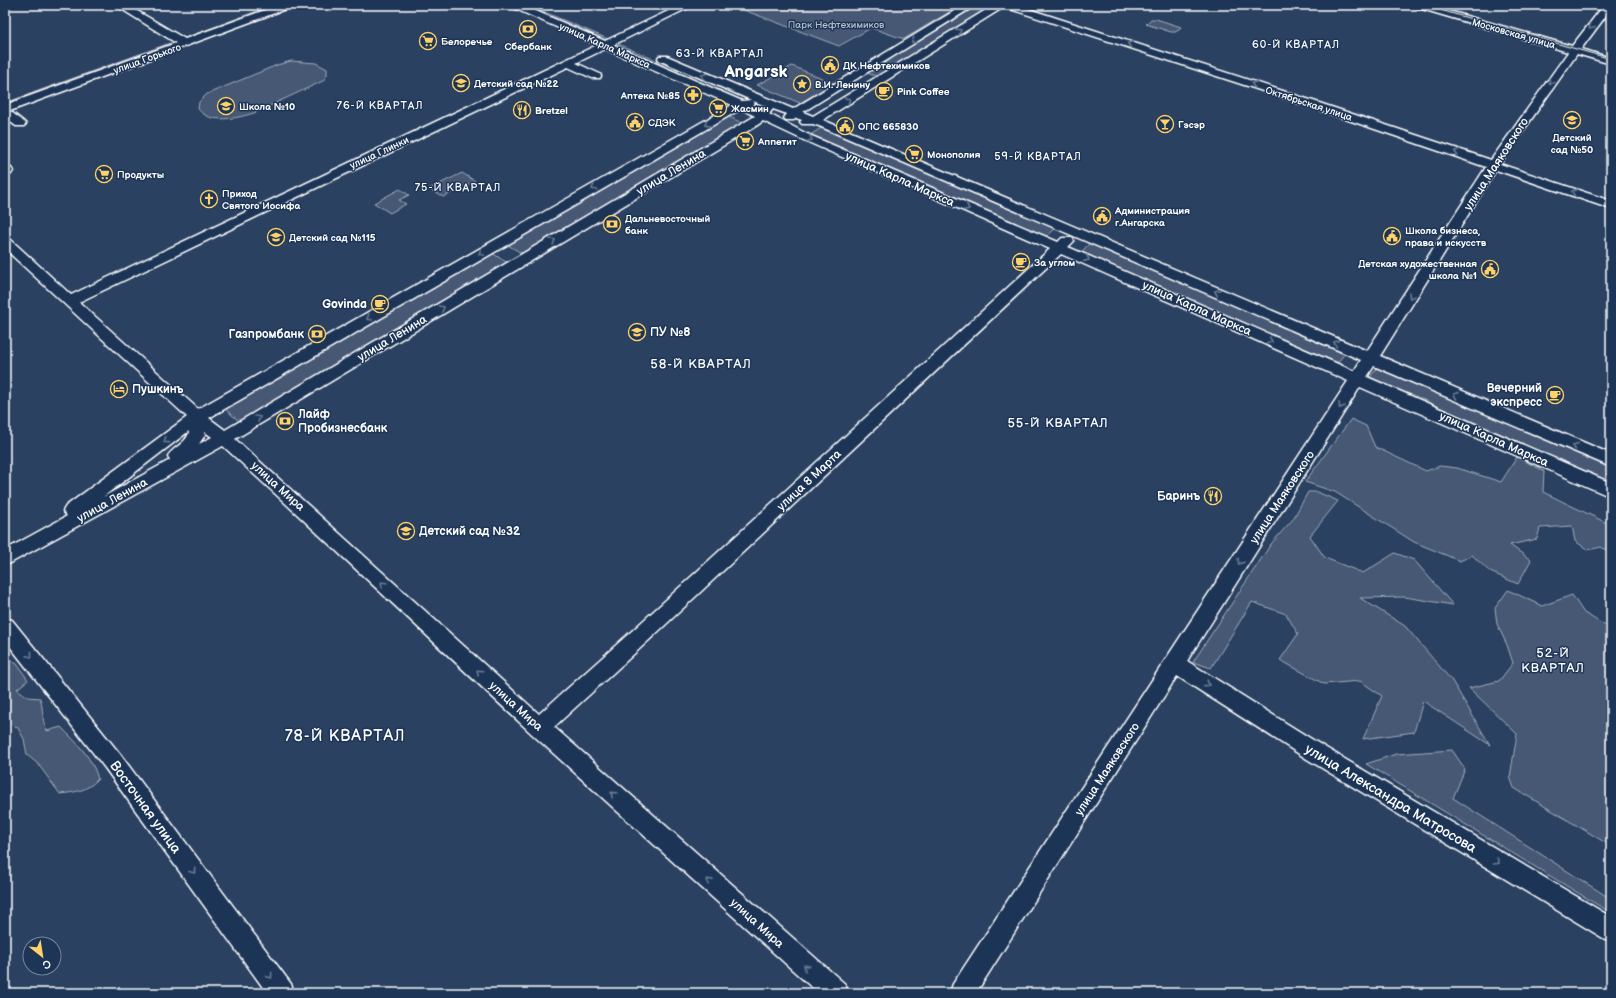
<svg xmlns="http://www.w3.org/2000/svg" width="1616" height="998" viewBox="0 0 1616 998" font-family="'Balsamiq Sans',sans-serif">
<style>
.green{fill:#465975;stroke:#a2acba}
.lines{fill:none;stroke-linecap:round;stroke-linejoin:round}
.minor-casing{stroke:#fff;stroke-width:3}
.minor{fill:#1d3557;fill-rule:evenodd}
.tram{stroke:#fff;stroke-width:1}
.oneway{stroke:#6c7c92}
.labels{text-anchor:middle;stroke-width:3;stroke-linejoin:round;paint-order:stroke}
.far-park-label{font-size:10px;fill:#b5bdc8;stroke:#1d3557}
.far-street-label{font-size:10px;fill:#fff;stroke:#1d3557}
.far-poi-label{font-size:10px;font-weight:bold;fill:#fff;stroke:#1d3557;text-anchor:start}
.far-neighbourhood-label{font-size:11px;letter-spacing:1px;fill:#fff;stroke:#1d3557}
.street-label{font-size:12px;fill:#fff;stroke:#1d3557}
.poi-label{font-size:12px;font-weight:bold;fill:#fff;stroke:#1d3557;text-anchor:end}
.neighbourhood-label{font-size:13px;letter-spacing:1px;fill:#fff;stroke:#1d3557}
.near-street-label{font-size:14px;fill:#fff;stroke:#1d3557}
.near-neighbourhood-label{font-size:16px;letter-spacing:1px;fill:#fff;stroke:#1d3557}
.far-town-label{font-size:17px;font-weight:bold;fill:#fff;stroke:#1d3557}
</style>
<rect width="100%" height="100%" fill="#2a4161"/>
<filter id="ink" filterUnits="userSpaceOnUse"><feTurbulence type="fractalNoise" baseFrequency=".025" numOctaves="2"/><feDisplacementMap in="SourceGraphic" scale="8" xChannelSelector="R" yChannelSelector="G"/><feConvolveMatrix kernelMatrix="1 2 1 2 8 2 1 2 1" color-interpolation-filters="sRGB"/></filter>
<g filter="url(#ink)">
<!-- green -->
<g class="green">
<path d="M273,5H283L191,40L187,37Z"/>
<path d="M521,5H528L608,39L604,41Z"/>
<path d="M749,5H961L904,39L871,28L839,46L741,9Z"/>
<path d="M979,5L993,6L878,77L867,73Z"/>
<path d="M1151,19H1156L1181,27L1176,32H1171L1146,24Z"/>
<path d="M170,43L174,46L5,108V103Z"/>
<path d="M616,43L674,68L670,70L612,45Z"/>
<path d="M291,61L316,63L327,69V75L323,81L254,113C237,118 211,125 198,109L199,102L207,94L277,65Z"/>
<path d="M792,66L834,83L800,103L757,85Z"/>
<path d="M728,116L744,124L523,254L506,244Z"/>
<path d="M823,127L1057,227L1045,238L810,135Z"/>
<path d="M462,173L475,181L443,197L429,189Z"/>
<path d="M400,189L409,195L399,200L406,204L390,213L374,203Z"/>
<path d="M1090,243L1345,353L1336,365L1080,253Z"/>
<path d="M492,253L508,263L240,422L224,408Z"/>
<path d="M1380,365L1611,464V483L1369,378Z"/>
<path d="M1351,419L1366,426L1375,447L1426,471L1440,466L1457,468L1501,482L1517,457L1544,471L1543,492L1611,525V553L1601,547L1588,550L1575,541L1572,526L1540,528L1537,539L1510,545L1531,560L1518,584L1490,572L1472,555L1460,561L1414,542L1335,492L1305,482Z"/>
<path d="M1308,492H1317L1338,501L1310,536L1325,558L1363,573L1395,553L1414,560L1453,605L1405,597L1360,598L1405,626L1452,681L1490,745L1423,701L1414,732L1363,739L1382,696L1360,681L1324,684L1280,660L1298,634L1286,614L1252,602L1211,668L1193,662L1271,544L1293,519Z"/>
<path d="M1508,590L1542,606L1572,595L1584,613L1611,629V846L1514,788L1510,777L1517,734L1469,688L1499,681L1513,663L1507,645L1497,624L1495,608Z"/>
<path d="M5,656L17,664L28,680L17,689L28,697L40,698C44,711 41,718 47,731L61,727C76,742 93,758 98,779C87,791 76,792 60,794L38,764L27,755L24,739L18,728L5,721Z"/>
<path d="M1452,750L1465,769L1453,798L1611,899V913L1366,764L1396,754Z"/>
</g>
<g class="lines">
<!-- minor casing -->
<g class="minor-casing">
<g id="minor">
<path d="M115,5H127L185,39L279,5H293L291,7L10,111L24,122L26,124L24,126H16L5,118V105L176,43Z"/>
<path d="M509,5H522L605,41L681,5H694L613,45L742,101L751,100L659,60L658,58L659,56H667L793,109L964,5H976L803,112L813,116L994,5H1016L1283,91L1491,160L1568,52L1415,7L1413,5H1428L1572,46L1604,5H1611V9L1581,49L1611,58V64L1577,54L1500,164L1611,201V209L1496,170L1380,356L1611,454V467L1374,366L1367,377L1611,483V497L1360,387L1187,661L1321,745L1611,917V942L1603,938L1307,759L1177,676L976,993H950L953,984L1348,381L1061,254L647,642L554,727L845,984L848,993H818L532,734L282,500L223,446L5,566V550L67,516L63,511L66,506L187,417L5,249V238L10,239L71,295L597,45L511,7ZM1004,7L1275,95L1486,167L1367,351L823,120ZM605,49L732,105L198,409L79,302L568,67L592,78H600L601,76L600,74L576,63ZM753,101L766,106L760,110L751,106L755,103ZM741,109L755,116L225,430L209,418ZM773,109L787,114L784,118L786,120H794L796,118L802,120L800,122L802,124H813L819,126L1361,360L1354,371L1068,247L1074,241L1072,238H1062L1058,242L807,134L769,114ZM763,121L799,138L1050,249L633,630L539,714L235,439L756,126ZM189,431C188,443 173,447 168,456L170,460L103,497ZM205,432L212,437L199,444L205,435Z"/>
<path d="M7,167L11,168L13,171L11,174L5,176V168Z"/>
<path d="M5,618L12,620L120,754L291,984L294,993H267L105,768L5,640Z"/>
</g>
</g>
<!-- minor -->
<use href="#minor" class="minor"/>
<!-- tram -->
<path class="tram" d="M1423,5L1611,59"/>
</g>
<!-- one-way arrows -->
<defs><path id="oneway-chevron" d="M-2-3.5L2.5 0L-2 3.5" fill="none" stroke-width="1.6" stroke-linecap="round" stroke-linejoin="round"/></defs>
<g class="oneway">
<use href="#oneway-chevron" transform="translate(1591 27) rotate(128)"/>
<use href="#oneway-chevron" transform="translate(959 31) rotate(-32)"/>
<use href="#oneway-chevron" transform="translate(914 41) rotate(149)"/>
<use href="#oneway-chevron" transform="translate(1130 44) rotate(-162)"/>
<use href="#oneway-chevron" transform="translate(704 76) rotate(-157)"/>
<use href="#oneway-chevron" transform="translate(1551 82) rotate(124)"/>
<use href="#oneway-chevron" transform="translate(1254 84) rotate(-162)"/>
<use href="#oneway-chevron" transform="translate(848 100) rotate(-32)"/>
<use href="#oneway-chevron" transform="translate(707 124) rotate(151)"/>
<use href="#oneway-chevron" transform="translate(810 139) rotate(24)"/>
<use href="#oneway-chevron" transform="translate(1457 152) rotate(-162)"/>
<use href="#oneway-chevron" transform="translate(594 188) rotate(150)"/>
<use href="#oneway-chevron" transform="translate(1574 192) rotate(-161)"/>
<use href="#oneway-chevron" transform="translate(967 208) rotate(24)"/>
<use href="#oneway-chevron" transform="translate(553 241) rotate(-30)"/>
<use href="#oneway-chevron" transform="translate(481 253) rotate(150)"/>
<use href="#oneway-chevron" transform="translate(1087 259) rotate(24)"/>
<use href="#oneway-chevron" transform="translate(1217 292) rotate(-157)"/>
<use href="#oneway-chevron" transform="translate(1411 296) rotate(122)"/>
<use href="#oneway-chevron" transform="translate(442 308) rotate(-31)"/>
<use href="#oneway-chevron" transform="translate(369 318) rotate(150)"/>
<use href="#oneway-chevron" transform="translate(1270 341) rotate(24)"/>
<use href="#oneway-chevron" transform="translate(1336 343) rotate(-157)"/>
<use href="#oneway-chevron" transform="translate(1456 395) rotate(-157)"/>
<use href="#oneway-chevron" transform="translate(1341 406) rotate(121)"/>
<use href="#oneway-chevron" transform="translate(258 418) rotate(-31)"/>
<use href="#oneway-chevron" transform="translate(166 441) rotate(143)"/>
<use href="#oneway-chevron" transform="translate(1575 446) rotate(-157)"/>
<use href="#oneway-chevron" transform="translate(1240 562) rotate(123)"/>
<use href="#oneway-chevron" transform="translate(383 584) rotate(-137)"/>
<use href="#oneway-chevron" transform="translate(30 655) rotate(50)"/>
<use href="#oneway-chevron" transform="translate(479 672) rotate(-137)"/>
<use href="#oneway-chevron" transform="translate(1207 684) rotate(32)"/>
<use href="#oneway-chevron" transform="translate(613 794) rotate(-138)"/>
<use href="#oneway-chevron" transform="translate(1497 862) rotate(31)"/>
<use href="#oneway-chevron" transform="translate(193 871) rotate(54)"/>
<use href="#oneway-chevron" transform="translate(709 881) rotate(-138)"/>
<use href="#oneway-chevron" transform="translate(806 967) rotate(-138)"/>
<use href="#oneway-chevron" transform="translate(270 976) rotate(54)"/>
</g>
</g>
<!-- icons -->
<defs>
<g id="bank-ring" transform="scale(0.9)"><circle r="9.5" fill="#1d3557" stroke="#ffd166" stroke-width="1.5"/><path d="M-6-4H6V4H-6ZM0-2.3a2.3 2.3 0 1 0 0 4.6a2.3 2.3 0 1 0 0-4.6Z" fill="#ffd166"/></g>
<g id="supermarket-ring" transform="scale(0.9)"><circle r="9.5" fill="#1d3557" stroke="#ffd166" stroke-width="1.5"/><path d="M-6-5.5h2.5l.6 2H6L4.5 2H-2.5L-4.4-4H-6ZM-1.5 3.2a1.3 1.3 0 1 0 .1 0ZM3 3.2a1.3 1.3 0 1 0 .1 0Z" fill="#ffd166"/></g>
<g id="civic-ring" transform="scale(0.9)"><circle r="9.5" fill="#1d3557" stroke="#ffd166" stroke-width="1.5"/><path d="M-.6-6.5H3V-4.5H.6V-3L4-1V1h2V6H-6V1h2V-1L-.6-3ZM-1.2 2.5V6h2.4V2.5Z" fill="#ffd166"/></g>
<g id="school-ring" transform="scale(0.9)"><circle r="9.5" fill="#1d3557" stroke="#ffd166" stroke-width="1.5"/><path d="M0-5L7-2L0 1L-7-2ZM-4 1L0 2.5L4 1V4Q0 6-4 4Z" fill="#ffd166"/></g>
<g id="sight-ring" transform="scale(0.9)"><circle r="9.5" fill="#1d3557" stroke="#ffd166" stroke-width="1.5"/><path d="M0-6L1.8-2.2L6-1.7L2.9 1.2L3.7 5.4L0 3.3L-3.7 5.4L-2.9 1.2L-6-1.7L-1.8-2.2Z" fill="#ffd166"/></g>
<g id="cafe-ring" transform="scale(0.9)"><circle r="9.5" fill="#1d3557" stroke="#ffd166" stroke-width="1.5"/><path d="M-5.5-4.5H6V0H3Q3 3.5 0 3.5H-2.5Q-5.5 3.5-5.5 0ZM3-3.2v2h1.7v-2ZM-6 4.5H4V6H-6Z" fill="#ffd166"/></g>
<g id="pharmacy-ring" transform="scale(0.9)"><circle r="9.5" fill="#1d3557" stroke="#ffd166" stroke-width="1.5"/><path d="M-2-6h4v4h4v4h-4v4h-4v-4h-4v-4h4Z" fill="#ffd166"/></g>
<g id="restaurant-ring" transform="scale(0.9)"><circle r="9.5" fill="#1d3557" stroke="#ffd166" stroke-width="1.5"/><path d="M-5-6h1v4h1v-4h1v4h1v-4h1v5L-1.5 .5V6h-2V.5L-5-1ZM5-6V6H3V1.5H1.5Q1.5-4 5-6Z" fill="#ffd166"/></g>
<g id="bar-ring" transform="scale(0.9)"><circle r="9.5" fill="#1d3557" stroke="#ffd166" stroke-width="1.5"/><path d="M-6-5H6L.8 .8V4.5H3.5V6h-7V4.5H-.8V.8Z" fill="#ffd166"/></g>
<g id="church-ring" transform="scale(0.9)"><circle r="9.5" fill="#1d3557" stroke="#ffd166" stroke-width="1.5"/><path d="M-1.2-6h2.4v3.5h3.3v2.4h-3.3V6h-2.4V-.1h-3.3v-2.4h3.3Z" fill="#ffd166"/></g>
<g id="university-ring" transform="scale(0.9)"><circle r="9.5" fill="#1d3557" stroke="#ffd166" stroke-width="1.5"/><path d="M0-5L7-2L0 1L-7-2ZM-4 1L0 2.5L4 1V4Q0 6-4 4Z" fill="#ffd166"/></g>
<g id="hotel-ring" transform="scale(0.9)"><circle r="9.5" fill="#1d3557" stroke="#ffd166" stroke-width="1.5"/><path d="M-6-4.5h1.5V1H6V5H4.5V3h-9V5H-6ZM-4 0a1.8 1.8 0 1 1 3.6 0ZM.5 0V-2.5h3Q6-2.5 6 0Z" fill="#ffd166"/></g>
</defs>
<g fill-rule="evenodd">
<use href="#bank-ring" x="528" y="29"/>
<use href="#supermarket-ring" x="428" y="41"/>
<use href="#civic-ring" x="830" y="65"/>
<use href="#school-ring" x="461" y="83"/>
<use href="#sight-ring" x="802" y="84"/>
<use href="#cafe-ring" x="884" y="91"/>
<use href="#pharmacy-ring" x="693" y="95"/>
<use href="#school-ring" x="226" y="106"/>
<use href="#supermarket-ring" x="718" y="108"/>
<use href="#restaurant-ring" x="522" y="110"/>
<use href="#school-ring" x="1572" y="120"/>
<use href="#civic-ring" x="635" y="122"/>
<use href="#bar-ring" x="1165" y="124"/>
<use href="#civic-ring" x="845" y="126"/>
<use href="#supermarket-ring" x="745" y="141"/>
<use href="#supermarket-ring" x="914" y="154"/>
<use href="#supermarket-ring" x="104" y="174"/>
<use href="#church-ring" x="209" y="199"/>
<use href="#civic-ring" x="1102" y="216"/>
<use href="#bank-ring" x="612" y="224"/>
<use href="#civic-ring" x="1392" y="236"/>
<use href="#school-ring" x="276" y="237"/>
<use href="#cafe-ring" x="1021" y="262"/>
<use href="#civic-ring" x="1490" y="269"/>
<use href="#cafe-ring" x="380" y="304"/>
<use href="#university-ring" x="637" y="332"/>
<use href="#bank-ring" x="317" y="334"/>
<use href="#hotel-ring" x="119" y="389"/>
<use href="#cafe-ring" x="1555" y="395"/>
<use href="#bank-ring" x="285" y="421"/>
<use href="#restaurant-ring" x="1213" y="496"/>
<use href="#school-ring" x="406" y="531"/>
</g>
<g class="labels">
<!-- far-park labels -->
<g class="far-park-label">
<text x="836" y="28">Парк Нефтехимиков</text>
</g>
<!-- far-street labels -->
<g class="far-street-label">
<text transform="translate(1514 33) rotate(16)" y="4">Московская улица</text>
<text transform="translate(605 45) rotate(24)" y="4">улица Карла Маркса</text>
<text transform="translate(147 58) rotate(-20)" y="4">улица Горького</text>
<text transform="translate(1309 103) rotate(18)" y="4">Октябрьская улица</text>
<text transform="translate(379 152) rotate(-25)" y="4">улица Глинки</text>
</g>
<!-- far-poi labels -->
<g class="far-poi-label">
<text x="441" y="45">Белоречье</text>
<text x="528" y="50" text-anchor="middle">Сбербанк</text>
<text x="843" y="69">ДК Нефтехимиков</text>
<text x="474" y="87">Детский сад №22</text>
<text x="815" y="88">В.И. Ленину</text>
<text x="897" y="95">Pink Coffee</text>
<text x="680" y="99" text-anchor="end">Аптека №85</text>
<text x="239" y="110">Школа №10</text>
<text x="731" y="112">Жасмин</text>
<text x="535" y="114">Bretzel</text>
<text x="648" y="126">СДЭК</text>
<text x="1178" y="128">Гэсэр</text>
<text x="858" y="130">ОПС 665830</text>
<text x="1572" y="141" text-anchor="middle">Детский<tspan x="1572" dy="12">сад №50</tspan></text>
<text x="758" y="145">Аппетит</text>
<text x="927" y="158">Монополия</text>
<text x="117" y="178">Продукты</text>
<text x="222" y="197">Приход<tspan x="222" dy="12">Святого Иосифа</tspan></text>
<text x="1115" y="214">Администрация<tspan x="1115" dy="12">г.Ангарска</tspan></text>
<text x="625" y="222">Дальневосточный<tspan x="625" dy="12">банк</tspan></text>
<text x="1405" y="234">Школа бизнеса,<tspan x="1405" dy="12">права и искусств</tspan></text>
<text x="289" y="241">Детский сад №115</text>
<text x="1034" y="266">За углом</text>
<text x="1477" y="267" text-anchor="end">Детская художественная<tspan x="1477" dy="12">школа №1</tspan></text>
</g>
<!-- far-neighbourhood labels -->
<g class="far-neighbourhood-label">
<text x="1296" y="48">60-Й КВАРТАЛ</text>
<text x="720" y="57">63-Й КВАРТАЛ</text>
<text x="380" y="109">76-Й КВАРТАЛ</text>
<text x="1038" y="160">59-Й КВАРТАЛ</text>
<text x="458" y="191">75-Й КВАРТАЛ</text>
</g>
<!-- street labels -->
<g class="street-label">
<text transform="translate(1496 164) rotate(-57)" y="4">улица Маяковского</text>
<text transform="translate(671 172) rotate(-31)" y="4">улица Ленина</text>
<text transform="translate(900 179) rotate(24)" y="4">улица Карла Маркса</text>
<text transform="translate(1197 308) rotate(24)" y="4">улица Карла Маркса</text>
<text transform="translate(392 338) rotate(-31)" y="4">улица Ленина</text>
<text transform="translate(1494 439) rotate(24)" y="4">улица Карла Маркса</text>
<text transform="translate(809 480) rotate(-43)" y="4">улица 8 Марта</text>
<text transform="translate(278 486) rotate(42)" y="4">улица Мира</text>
<text transform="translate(1282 497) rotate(-57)" y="4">улица Маяковского</text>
<text transform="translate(112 500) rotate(-29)" y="4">улица Ленина</text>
<text transform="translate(516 706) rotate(42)" y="4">улица Мира</text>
<text transform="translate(1107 769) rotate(-57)" y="4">улица Маяковского</text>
<text transform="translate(757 923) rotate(42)" y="4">улица Мира</text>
</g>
<!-- poi labels -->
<g class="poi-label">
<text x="367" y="308">Govinda</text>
<text x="650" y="336" text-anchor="start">ПУ №8</text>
<text x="304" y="338">Газпромбанк</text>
<text x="1542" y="392">Вечерний<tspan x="1542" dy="14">экспресс</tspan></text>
<text x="132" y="393" text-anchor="start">Пушкинъ</text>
<text x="298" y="418" text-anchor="start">Лайф<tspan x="298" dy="14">Пробизнесбанк</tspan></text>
<text x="1200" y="500">Баринъ</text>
<text x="419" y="535" text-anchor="start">Детский сад №32</text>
</g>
<!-- neighbourhood labels -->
<g class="neighbourhood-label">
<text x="701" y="368">58-Й КВАРТАЛ</text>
<text x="1058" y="427">55-Й КВАРТАЛ</text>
<text x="1553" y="657">52-Й<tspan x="1553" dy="15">КВАРТАЛ</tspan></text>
</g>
<!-- near-street labels -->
<g class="near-street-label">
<text transform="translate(1391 798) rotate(31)" y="5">улица Александра Матросова</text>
<text transform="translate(146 807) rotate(54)" y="5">Восточная улица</text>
</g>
<!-- near-neighbourhood labels -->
<g class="near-neighbourhood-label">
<text x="345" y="741">78-Й КВАРТАЛ</text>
</g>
<!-- far-town labels -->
<g class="far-town-label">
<text x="756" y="77">Angarsk</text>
</g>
</g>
<!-- margin -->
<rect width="1616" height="998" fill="none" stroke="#1d3557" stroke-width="20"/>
<rect x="10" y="10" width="1596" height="978" fill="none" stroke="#fff" stroke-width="1.5" filter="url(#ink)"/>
<!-- north arrow -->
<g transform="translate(42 956) rotate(150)"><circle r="19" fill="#1d3557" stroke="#77869a"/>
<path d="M0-3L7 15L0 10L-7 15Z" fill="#ffd166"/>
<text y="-6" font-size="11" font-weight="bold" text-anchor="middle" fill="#ffffff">С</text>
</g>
</svg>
